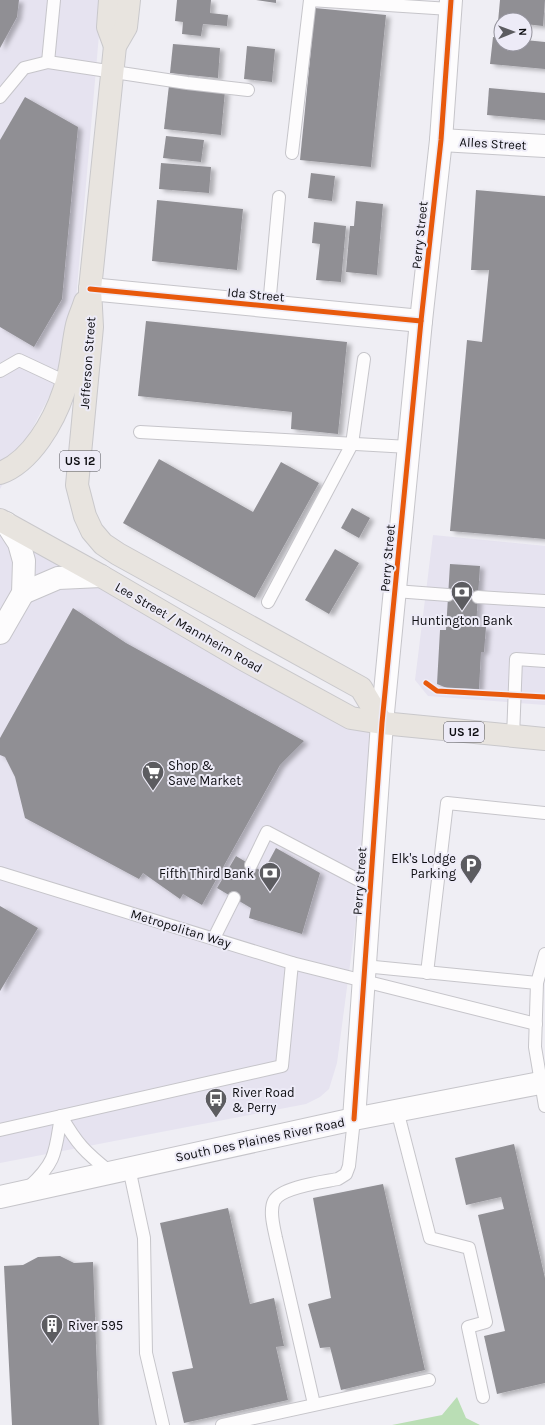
<svg xmlns="http://www.w3.org/2000/svg" width="545" height="1425" viewBox="0 0 545 1425" font-family="Karla,sans-serif">
<style>
.built{fill:#e6e3f0}
.forest{fill:#badeb5}
.building{fill:#908f94;filter:url(#shadow)}
.lines{fill:none;stroke-linecap:round;stroke-linejoin:round}
.service-casing{stroke:#c6c5ca;stroke-width:14}
.minor-casing{stroke:#c6c5ca;stroke-width:24}
.tertiary-casing{stroke:#c6c5ca;stroke-width:24}
.secondary-casing{stroke:#c6c5ca;stroke-width:24}
.primary-casing{stroke:#c9c8cb;stroke-width:24}
.service{stroke:#fdfcfd;stroke-width:12}
.minor{stroke:#fdfcfd;stroke-width:22}
.tertiary{stroke:#fdfcfd;stroke-width:22}
.secondary{stroke:#fdfcfd;stroke-width:22}
.primary{stroke:#e8e4df;stroke-width:22}
.cycleway-casing{stroke:#edebf7;stroke-width:8}
.cycleway{stroke:#e8590c;stroke-width:5}
.labels{text-anchor:middle;stroke-width:4;stroke-linejoin:round;paint-order:stroke}
.shield{fill:#edebf7;stroke:#505056;stroke-width:1}
.shield-label{font-size:12px;font-weight:bold;fill:#0d0d11}
.street-label{font-size:13px;fill:#0d0d11;stroke:#edebf7}
.poi-label{font-size:13px;fill:#0d0d11;stroke:#edebf7;text-anchor:start}
</style>
<defs>
<filter id="shadow"><feDropShadow dx="4.5" dy="2.5" stdDeviation="2" flood-color="#0004"/></filter>
</defs>
<rect width="100%" height="100%" fill="#efeef4"/>
<!-- built -->
<g class="built">
<path d="M0,0H102L76,299L66,365L0,489Z"/>
<path d="M0,517L382,723L337,1063L329,1089L320,1097L306,1104L0,1163Z"/>
<path d="M433,535L545,546V705L428,696L415,680Z"/>
</g>
<!-- forest -->
<path class="forest" d="M457,1397L466,1418L480,1425H392L442,1415Z"/>
<!-- building -->
<g class="building">
<path d="M0,0H19L17,17L0,48Z"/>
<path d="M177,0H211L210,13L228,15L227,26L203,24L201,36L182,34L183,22L175,21Z"/>
<path d="M256,0H276V3Z"/>
<path d="M500,0H545L543,26L525,24V20H501V22H498Z"/>
<path d="M315,8L386,15L371,167L300,160Z"/>
<path d="M493,37L501,38V44H525V40L545,42V69L490,64Z"/>
<path d="M173,44L220,48L218,78L170,73Z"/>
<path d="M247,46L275,49L272,82L244,79Z"/>
<path d="M169,85L225,91L221,135L164,129Z"/>
<path d="M489,88L545,93V120L487,115Z"/>
<path d="M25,97L78,127L62,299L34,347L0,327V140Z"/>
<path d="M166,136L204,140L201,162L163,158Z"/>
<path d="M161,163L211,167L209,193L159,189Z"/>
<path d="M311,173L335,176L332,201L308,198Z"/>
<path d="M476,190L545,196V539L450,531L467,340L482,342L489,270H471Z"/>
<path d="M157,200L243,209L237,270L152,261Z"/>
<path d="M356,201L383,204L377,275L346,272L350,226H354Z"/>
<path d="M314,222L346,226L341,282L316,280L320,244L312,243Z"/>
<path d="M146,321L347,342L338,434L291,429L292,412L138,396Z"/>
<path d="M159,459L253,512L281,462L319,483L255,598L123,523Z"/>
<path d="M352,508L370,518L359,538L341,528Z"/>
<path d="M335,549L359,563L329,614L305,600Z"/>
<path d="M450,564L480,566L476,627H486L484,652H481L479,689L447,688L437,684L440,630H446Z"/>
<path d="M73,608L126,643L304,741L280,765L202,905L183,894L180,899L143,873L139,879L25,818L15,777L5,757L0,755V738Z"/>
<path d="M276,848L320,873L302,934L249,918L251,908L217,888L236,856L263,872Z"/>
<path d="M0,906L38,928L0,991Z"/>
<path d="M514,1144L545,1278V1383L497,1394L484,1336L505,1331L478,1215L504,1209L501,1197L466,1205L455,1158Z"/>
<path d="M383,1184L425,1370L341,1390L330,1347L320,1348L308,1304L331,1298L313,1198Z"/>
<path d="M228,1208L250,1304L274,1298L284,1346L276,1347L288,1400L184,1423L172,1372L193,1368L160,1223Z"/>
<path d="M60,1256L74,1263L93,1262L99,1425H12L4,1266L23,1265L38,1257Z"/>
</g>
<g class="lines">
<!-- service casing -->
<g class="service-casing">
<g id="service">
<path d="M48,62L54,0"/>
<path d="M0,97L24,68L48,62L187,83L248,90"/>
<path d="M292,153L310,0L450,9"/>
<path d="M269,306L279,197"/>
<path d="M0,371L19,360L66,382"/>
<path d="M140,432L409,447"/>
<path d="M395,591L448,595"/>
<path d="M478,597L545,601"/>
<path d="M268,602L352,444L364,359"/>
<path d="M513,737L516,659L545,661"/>
<path d="M251,865L267,832L370,886"/>
<path d="M0,873L292,963L536,1024"/>
<path d="M214,938L234,898"/>
<path d="M364,966L537,983L535,1047L545,1106"/>
<path d="M427,973L447,803L545,813"/>
<path d="M537,983L545,954"/>
<path d="M397,1110L430,1238L469,1248L486,1322L468,1327L483,1397"/>
<path d="M0,1130L282,1066L292,963"/>
<path d="M129,1168L144,1238L146,1353L163,1425"/>
<path d="M29,1187C57,1161 55,1152 61,1116C77,1144 85,1152 110,1172"/>
<path d="M314,1404L276,1238C274,1228 269,1211 274,1201C281,1187 323,1182 338,1179L346,1174L349,1166L354,1119"/>
<path d="M222,1425L429,1380"/>
</g>
</g>
<!-- minor casing -->
<g class="minor-casing">
<g id="minor">
<path d="M441,140L545,146"/>
<path d="M90,289L421,321"/>
<path d="M23,593L58,578L101,576"/>
<path d="M0,633L23,593L24,561L19,543L6,523"/>
<path d="M382,723L421,321L441,140L451,0"/>
</g>
</g>
<!-- tertiary casing -->
<g class="tertiary-casing">
<path id="tertiary" d="M354,1119L382,723"/>
</g>
<!-- secondary casing -->
<g class="secondary-casing">
<path id="secondary" d="M0,1197L354,1119L545,1082"/>
</g>
<!-- primary casing -->
<g class="primary-casing">
<g id="primary">
<path d="M110,0L108,27L115,46"/>
<path d="M129,0L126,27L115,46L90,289L92,327L77,485L85,516L92,531L103,544L118,554L361,688L382,723"/>
<path d="M0,473C31,462 54,421 64,391C72,370 72,346 77,325C79,317 83,309 85,302"/>
<path d="M0,520L101,576L243,659L351,718L382,723L545,739"/>
</g>
</g>
<!-- service -->
<use href="#service" class="service"/>
<!-- minor -->
<use href="#minor" class="minor"/>
<!-- tertiary -->
<use href="#tertiary" class="tertiary"/>
<!-- secondary -->
<use href="#secondary" class="secondary"/>
<!-- primary -->
<use href="#primary" class="primary"/>
<!-- cycleway casing -->
<g class="cycleway-casing">
<g id="cycleway">
<path d="M90,289L421,321"/>
<path d="M426,683L437,691L545,697"/>
<path d="M354,1119L382,723L421,321L441,140L451,0"/>
</g>
</g>
<!-- cycleway -->
<use href="#cycleway" class="cycleway"/>
</g>
<!-- icons -->
<defs>
<g id="bank-pin" transform="scale(1.15)"><path d="M0 17L-7.5 6A9.5 9.5 0 1 1 7.5 6Z" fill="#5c5c60" stroke="#edebf7"/><path d="M-6-4H6V4H-6ZM0-2.3a2.3 2.3 0 1 0 0 4.6a2.3 2.3 0 1 0 0-4.6Z" fill="#fff"/></g>
<g id="supermarket-pin" transform="scale(1.15)"><path d="M0 17L-7.5 6A9.5 9.5 0 1 1 7.5 6Z" fill="#5c5c60" stroke="#edebf7"/><path d="M-6-5.5h2.5l.6 2H6L4.5 2H-2.5L-4.4-4H-6ZM-1.5 3.2a1.3 1.3 0 1 0 .1 0ZM3 3.2a1.3 1.3 0 1 0 .1 0Z" fill="#fff"/></g>
<g id="parking-pin" transform="scale(1.15)"><path d="M0 17L-7.5 6A9.5 9.5 0 1 1 7.5 6Z" fill="#5c5c60" stroke="#edebf7"/><path d="M-3.5-5.5H1a3.5 3.5 0 0 1 0 7H-1V5.5H-3.5ZM-1-3.4V-.6H.8a1.4 1.4 0 0 0 0-2.8Z" fill="#fff"/></g>
<g id="bus-pin" transform="scale(1.15)"><path d="M0 17L-7.5 6A9.5 9.5 0 1 1 7.5 6Z" fill="#5c5c60" stroke="#edebf7"/><path d="M-5-6H5V4H4V6H2V4H-2V6H-4V4H-5ZM-3.5-4V0h7V-4ZM-3.5 1.2v1.5H-2V1.2ZM2 1.2v1.5H3.5V1.2Z" fill="#fff"/></g>
<g id="building-pin" transform="scale(1.15)"><path d="M0 17L-7.5 6A9.5 9.5 0 1 1 7.5 6Z" fill="#5c5c60" stroke="#edebf7"/><path d="M-4-6H4V6H1V3H-1V6H-4ZM-2.5-4.3h1.7v1.8h-1.7ZM.8-4.3h1.7v1.8H.8ZM-2.5-1h1.7V.8h-1.7ZM.8-1h1.7V.8H.8Z" fill="#fff"/></g>
</defs>
<g fill-rule="evenodd">
<use href="#bank-pin" x="462" y="592"/>
<use href="#supermarket-pin" x="153" y="772"/>
<use href="#parking-pin" x="471" y="865"/>
<use href="#bank-pin" x="270" y="873"/>
<use href="#bus-pin" x="216" y="1099"/>
<use href="#building-pin" x="52" y="1325"/>
</g>
<g class="labels">
<!-- shield labels -->
<g class="shield">
<rect x="60" y="451" width="40" height="20" rx="3"/>
<rect x="444" y="722" width="40" height="20" rx="3"/>
</g>
<g class="shield-label">
<text x="80" y="465">US 12</text>
<text x="464" y="736">US 12</text>
</g>
<!-- street labels -->
<g class="street-label">
<text transform="translate(493 143) rotate(3)" y="5">Alles Street</text>
<text transform="translate(419 235) rotate(-84)" y="5">Perry Street</text>
<text transform="translate(256 294) rotate(5)" y="5">Ida Street</text>
<text transform="translate(87 363) rotate(-86)" y="5">Jefferson Street</text>
<text transform="translate(387 558) rotate(-85)" y="5">Perry Street</text>
<text transform="translate(189 627) rotate(30)" y="5">Lee Street / Mannheim Road</text>
<text transform="translate(359 881) rotate(-86)" y="5">Perry Street</text>
<text transform="translate(181 928) rotate(17)" y="5">Metropolitan Way</text>
<text transform="translate(260 1139) rotate(-12)" y="5">South Des Plaines River Road</text>
</g>
<!-- poi labels -->
<g class="poi-label">
<text x="462" y="625" text-anchor="middle">Huntington Bank</text>
<text x="168" y="770">Shop &amp;<tspan x="168" dy="15">Save Market</tspan></text>
<text x="456" y="863" text-anchor="end">Elk's Lodge<tspan x="456" dy="15">Parking</tspan></text>
<text x="254" y="878" text-anchor="end">Fifth Third Bank</text>
<text x="232" y="1097">River Road<tspan x="232" dy="15">&amp; Perry</tspan></text>
<text x="68" y="1330">River 595</text>
</g>
</g>
<!-- north arrow -->
<g transform="translate(513 32) rotate(89)"><circle r="19" fill="#edebf7" stroke="#93929b"/>
<path d="M0-3L7 15L0 10L-7 15Z" fill="#5c5c60"/>
<text y="-6" font-size="11" font-weight="bold" text-anchor="middle" fill="#0d0d11">N</text>
</g>
</svg>
